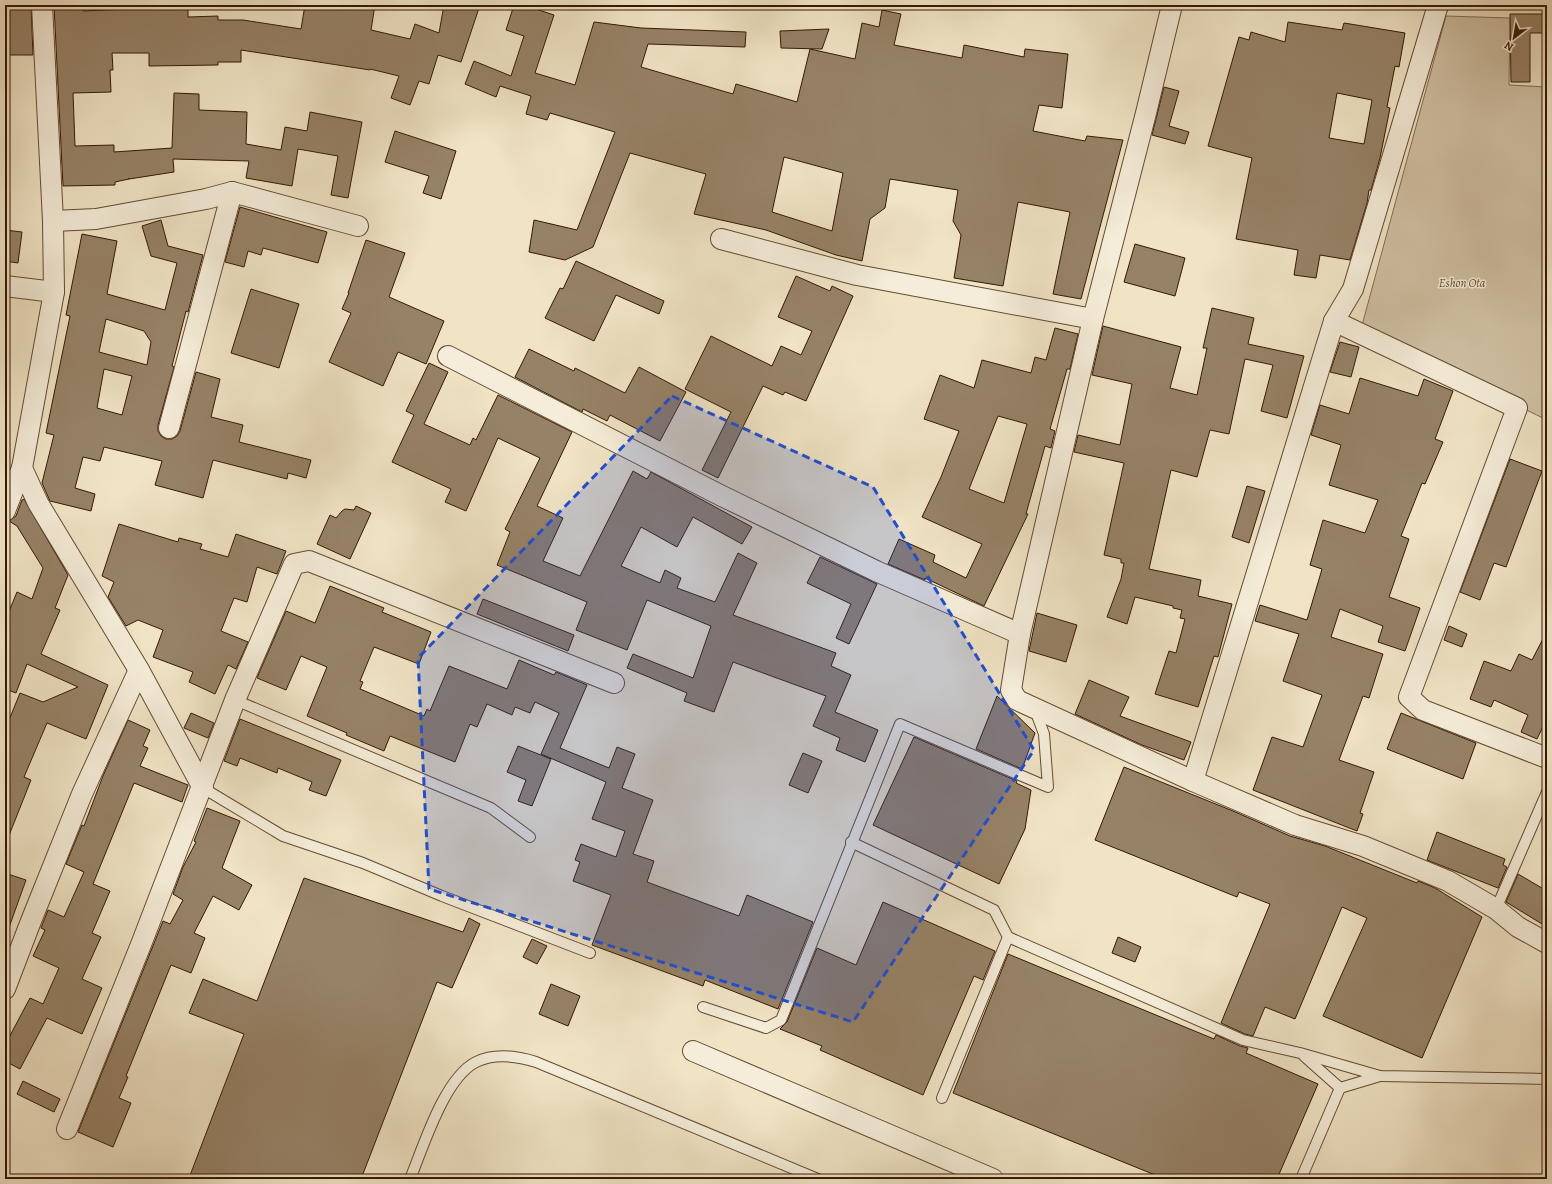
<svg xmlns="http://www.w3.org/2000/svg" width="1552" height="1184" viewBox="0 0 1552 1184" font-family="Alegreya,serif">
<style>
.green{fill:#d0c1a4;stroke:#826c53}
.building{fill:#968267;stroke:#351802;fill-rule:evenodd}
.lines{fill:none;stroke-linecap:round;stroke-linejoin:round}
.lane-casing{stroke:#644b33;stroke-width:12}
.street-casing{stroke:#644b33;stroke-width:22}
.lane{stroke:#f5edd9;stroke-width:10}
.street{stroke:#f5edd9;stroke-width:20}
.marked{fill:#1d4ed8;fill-opacity:0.2;stroke:#1d4ed8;stroke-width:3;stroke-dasharray:8 5;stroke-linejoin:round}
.labels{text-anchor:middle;stroke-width:3;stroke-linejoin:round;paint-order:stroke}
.park-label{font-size:12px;font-style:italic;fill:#644b33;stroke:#f5edd9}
</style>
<rect width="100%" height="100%" fill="#f0e4c5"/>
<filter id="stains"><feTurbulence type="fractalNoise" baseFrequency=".005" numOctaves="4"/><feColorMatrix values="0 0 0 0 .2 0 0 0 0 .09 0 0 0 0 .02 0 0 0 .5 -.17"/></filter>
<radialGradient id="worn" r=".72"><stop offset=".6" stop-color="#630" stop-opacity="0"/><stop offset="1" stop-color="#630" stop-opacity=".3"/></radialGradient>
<!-- green -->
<path class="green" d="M1446,16L1510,18L1509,85L1547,87V420L1361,329Z"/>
<!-- building -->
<g class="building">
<path d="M5,5H31L33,55H5Z"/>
<path d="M54,5H83V11L149,8V5H188V17L218,16V20H243L301,29L305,5H375L371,30L410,39L415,24L439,33L444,5H480L461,62L438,55L429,84L419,81L410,105L391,98L399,76L370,69V70L241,50V62H218V65L149,66V53H112L113,70H110L111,92L73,93L75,146L114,145V152L172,148L174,93L199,94V110L247,112L246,144L281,150L285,127L307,131L310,112L362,122L348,198L331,195L338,156L298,149L292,186L246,178L249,161L173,159L174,172L129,179V178V179L115,182V185L63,186Z"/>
<path d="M514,5H524L554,15L535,73L575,85L594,22L641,28L746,32L745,47L648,44L641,67L733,94L736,84L797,102L810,49L855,59L862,23L879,27L882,10L901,14L894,45L962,58L964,45L1024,57L1025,49L1068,54L1062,108L1039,105L1033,131L1085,141L1087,136L1123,140L1081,299L1053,294L1070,212L1018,202L1003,286L954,278L961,235L953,221L958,190L890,179L885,208L870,219L862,261L836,255L766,230L694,214L706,174L630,153L593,247L565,260L529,252L534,220L577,230L615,132L550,113L547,120L526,114L531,96L500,86L496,97L465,84L474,61L511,76L524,36L506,30ZM784,157L843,173L832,231L772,212Z"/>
<path d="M1510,14H1547V33H1530V82H1511Z"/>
<path d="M1288,22L1342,30L1344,23L1405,33L1399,67L1395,66L1387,107L1390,108L1380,158L1371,190H1369L1367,203L1350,260L1320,255L1316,278L1294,275L1298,250L1236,239L1252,158L1208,146L1239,37L1249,40L1251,32L1285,42ZM1337,93L1372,100L1364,144L1329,138Z"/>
<path d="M829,29L822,49L781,48L780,31Z"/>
<path d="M1164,87L1179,91L1169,126L1189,132L1185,144L1152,135Z"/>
<path d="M395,131L456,151L441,199L423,193L429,176L385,162Z"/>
<path d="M240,207L327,232L318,263L263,248L261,255L248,251L244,267L225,262Z"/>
<path d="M161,220L168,246L203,255L188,312L186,311L172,366L174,367L158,425V431L161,436L166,439H172L177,436L180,431L196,372L220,379L211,417L243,425L239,442L311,460L306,478L288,473L287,479L213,460L203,498L155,485L162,461L104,447L100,461L83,457L75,488L95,494L91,511L50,501L42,483L54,435L46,433L70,316L66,315L82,234L117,241L107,294L165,310L177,263L151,256L142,226ZM106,319L144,331L151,342L147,365L99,352ZM104,369L132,376L122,415L97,408Z"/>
<path d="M5,230L22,232L18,263L5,261Z"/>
<path d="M366,240L405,253L389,297L444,321L426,364L398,352L383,386L329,362L351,313L342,309L349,293H348Z"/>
<path d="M1135,244L1185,258L1175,296L1124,282Z"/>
<path d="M576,261L664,301L659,314L616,295L594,341L545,318L560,288L563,289Z"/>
<path d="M796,276L830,291L832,286L853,296L806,401L785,392L783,395L763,386L718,478L702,470L731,412L685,389L711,336L772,366L781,346L801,355L812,331L778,317Z"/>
<path d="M251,289L299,304L279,368L231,353Z"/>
<path d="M1212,308L1254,318L1248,344L1304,356L1287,418L1261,411L1273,365L1245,359L1229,434L1210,430L1197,477L1171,470L1149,569L1201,580L1198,596L1232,604L1218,657L1214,656L1198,707L1155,694L1169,651L1176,653L1185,619L1180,618L1182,610L1173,608V606L1135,597L1127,624L1107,617L1121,579L1124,563H1121V559L1104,555L1124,463L1074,452L1078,435L1120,445L1132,384L1092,375L1103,326L1181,347L1170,388L1197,395L1207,348H1203Z"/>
<path d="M1055,328L1078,334L1070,369H1067L1050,429L1055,431L1051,448L1045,446L1026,514H1028L984,606L925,578V580L888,564L899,539L935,555L933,562L966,578L982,544L922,517L941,477L959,431L924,419L940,375L974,388L982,360L1031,373L1035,357L1046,360ZM998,416L1027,424L1004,503L969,489Z"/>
<path d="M1340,342L1359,347L1351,377L1330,372Z"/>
<path d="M529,349L574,371L575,368L625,393L639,367L686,392L660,441L610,415L607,421L583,409L582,412L515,377Z"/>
<path d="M429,363L448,372L424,424L470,445L473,438L476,440L498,395L572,432L537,506L563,518L543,561L580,576L633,471L647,479L651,472L752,527L742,544L693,517L677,547L641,527L621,566L660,583L665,570L681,578L677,588L715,602L738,553L757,563L733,615L836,653L831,666L851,675L835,712L878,730L865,762L836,750L840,738L813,726L826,696L733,662L714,712L684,701L687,693L627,668L633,654L693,678L711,626L647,600L627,650L576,630L587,602L497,565L510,532L505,529L540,458L498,438L466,511L445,502L451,489L392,462L414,415L406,411Z"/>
<path d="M1360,378L1418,396L1424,379L1453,391L1435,439L1443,442L1425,484L1422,483L1401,536L1409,539L1389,597L1420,608L1405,651L1378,642L1383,626L1340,609L1331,637L1383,654L1369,698L1363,696L1339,760L1374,772L1360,813L1363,814L1357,831L1253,790L1272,737L1303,747L1322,695L1283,681L1299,634L1255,621L1260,605L1307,620L1322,569L1310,565L1323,520L1365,533L1378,500L1329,485L1341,445L1311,435L1320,405L1349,414Z"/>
<path d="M1510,459L1542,471L1506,567L1494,563L1480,600L1460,592Z"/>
<path d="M1247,486L1265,491L1249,543L1232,537Z"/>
<path d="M24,499L68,575L55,608L60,610L41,654L108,685L86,739L47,723L24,777L31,780L6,843L5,730L20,693L43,702L78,687L27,664L16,693L5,689V621L17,592L32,599L43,568L17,526L9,521L16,516L22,500Z"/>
<path d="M356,506L371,513L350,559L317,544L330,515L336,518L342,511L345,509L354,510Z"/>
<path d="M119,524L178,542L179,538L202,544L200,549L228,557L236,534L286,551L277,574L257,567L247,602L234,598L221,631L248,642L236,669L228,665L215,694L189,682L193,672L153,657L163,630L138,620L126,626L108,597L114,582L102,576Z"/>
<path d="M820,557L877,584L849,644L836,638L851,604L807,583Z"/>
<path d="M330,586L384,608L382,612L431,632L419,664L374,647L360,681L363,682L360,689L424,716L427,709L430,711L449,666L507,689L519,660L554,675L556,672L587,685L560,748L609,768L617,747L635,754L622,788L653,800L633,854L654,861L647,882L739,916L747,895L813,922L778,1009L705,980L703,986L592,945L611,895L573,881L580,862L575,860L581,844L616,857L625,831L592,819L606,782L541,754L559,713L535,702L530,713L515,707L512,715L487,704L477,727L470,724L455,762L390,736L384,751L346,735L347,733L307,716L327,667L301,656L286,690L257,678L286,611L315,623Z"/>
<path d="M483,599L574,635L568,651L477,614Z"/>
<path d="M1037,613L1077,625L1066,662L1029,651Z"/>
<path d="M1449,626L1467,634L1462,647L1444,640Z"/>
<path d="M1547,631V718L1537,739L1521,732L1528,715L1494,700L1491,707L1470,699L1484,661L1511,671L1519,654L1532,660Z"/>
<path d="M1089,680L1129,697L1120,716L1191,742L1184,760L1142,745L1075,714Z"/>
<path d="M997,696L1035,733L1022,769L976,749Z"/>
<path d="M191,713L214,723L208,738L184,728Z"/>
<path d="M1401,713L1476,743L1463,779L1387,749Z"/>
<path d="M240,719L341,760L326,796L309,790L312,782L278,768L277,773L240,758L237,766L224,761Z"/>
<path d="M128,720L150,730L143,746L148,748L140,766L188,785L182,802L134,783L93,884L110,891L92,933L101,937L82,979L102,988L82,1034L47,1018L20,1069L5,1061V1045L30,998L43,1004L59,968L33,956L45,930L41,928L48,910L64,917L84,872L66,864L82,825L84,826L103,776Z"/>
<path d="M914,737L1017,781L1016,783L1031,790L1025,829L999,884L873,825Z"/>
<path d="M518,746L551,759L532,806L518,801L526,780L507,772Z"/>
<path d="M803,753L822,761L808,793L789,785Z"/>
<path d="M1124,767L1233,811L1290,836L1325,846L1417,883L1418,881L1435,888L1482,917L1422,1058L1323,1016L1367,918L1342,907L1295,1019L1265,1007L1253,1036L1245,1034L1221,1023L1270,904L1239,892L1237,897L1095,840Z"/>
<path d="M207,808L240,821L222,868L252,885L239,910L213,896L194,933L205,938L191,973L171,965L126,1076L128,1077L119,1098L131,1103L113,1147L78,1132L163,921L170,924L183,900L173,894L183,867L196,842L194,841Z"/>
<path d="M1437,832L1505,859L1503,865L1507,867L1498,888L1427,860Z"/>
<path d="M5,873L26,880L7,933L5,932Z"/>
<path d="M1518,874L1547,891V927L1506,902Z"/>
<path d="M304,878L463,932L469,918L480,924L452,988L437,982L361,1179H207L189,1178L244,1034L189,1013L203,979L257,1001Z"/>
<path d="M883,902L995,951L983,980L974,976L923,1095L820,1050L822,1046L780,1029L787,1022L817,948L856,965Z"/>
<path d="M1118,937L1141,947L1135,962L1112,953Z"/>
<path d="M532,939L547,946L537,964L523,957Z"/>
<path d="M1008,954L1214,1039L1216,1035L1240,1046L1248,1048L1246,1053L1318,1084L1277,1179H1165L953,1093Z"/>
<path d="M551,984L580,996L568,1026L539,1014Z"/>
<path d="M23,1081L60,1099L54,1112L17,1094Z"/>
</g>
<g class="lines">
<!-- lane casing -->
<g class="lane-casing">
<g id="lane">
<path d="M235,700L491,808L530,837"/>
<path d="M203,788L283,836L363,863L442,896L590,953"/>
<path d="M851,842L994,910L1008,937L942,1098"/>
<path d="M1496,909L1547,792"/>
<path d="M1008,937L1243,1040L1300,1053L1380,1076L1547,1079"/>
<path d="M703,1007L766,1028L781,1020L900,724L1048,787L1044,734L1038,718V709"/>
<path d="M1340,1088L1380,1076"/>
<path d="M410,1179C423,1148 444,1078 476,1062C494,1053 517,1056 536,1062L818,1179"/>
<path d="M1301,1179L1340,1088L1304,1056"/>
</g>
</g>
<!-- street casing -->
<g class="street-casing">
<g id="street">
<path d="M42,5L53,221L54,292L22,468L38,503L139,670L203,788"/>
<path d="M1172,5L1146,113L1093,319L1020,634L1011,690L1017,700L1193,781L1295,825L1363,846L1448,881L1496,909L1518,927L1547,943"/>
<path d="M53,221L96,219L206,199L232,192L358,226"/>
<path d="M721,239L857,275L1093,319"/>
<path d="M5,286L54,292"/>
<path d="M1334,321L1517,408L1409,697L1423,710L1547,758"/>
<path d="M448,356L722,496L876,571L1020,634"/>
<path d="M169,428L232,192"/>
<path d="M5,511L22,468"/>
<path d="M1193,781L1334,321L1353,289L1438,5"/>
<path d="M5,989L31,921L82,794L139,670"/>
<path d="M693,1051L993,1179"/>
<path d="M67,1129L142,942L235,700L294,564L309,561L614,683"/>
</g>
</g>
<!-- lane -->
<use href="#lane" class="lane"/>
<!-- street -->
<use href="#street" class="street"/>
</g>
<!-- marked area -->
<path class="marked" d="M672,396L873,487L1034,750L853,1022L429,889L418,658Z"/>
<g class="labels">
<!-- park labels -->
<g class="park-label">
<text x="1462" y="287">Eshon Ota</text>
</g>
</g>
<!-- margin -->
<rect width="1552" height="1184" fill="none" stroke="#f0e4c5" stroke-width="20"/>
<rect x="6" y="6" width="1540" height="1172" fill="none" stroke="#351802" stroke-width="2"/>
<rect x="10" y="10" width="1532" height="1164" fill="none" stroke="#351802"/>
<!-- north arrow -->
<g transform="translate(1514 38) rotate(211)" stroke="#f5edd9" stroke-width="3" paint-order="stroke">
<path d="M0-3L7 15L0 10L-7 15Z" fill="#351802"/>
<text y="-6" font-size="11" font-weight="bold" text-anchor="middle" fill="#351802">N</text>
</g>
<rect width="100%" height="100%" filter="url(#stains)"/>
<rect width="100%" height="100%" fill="url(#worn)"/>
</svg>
